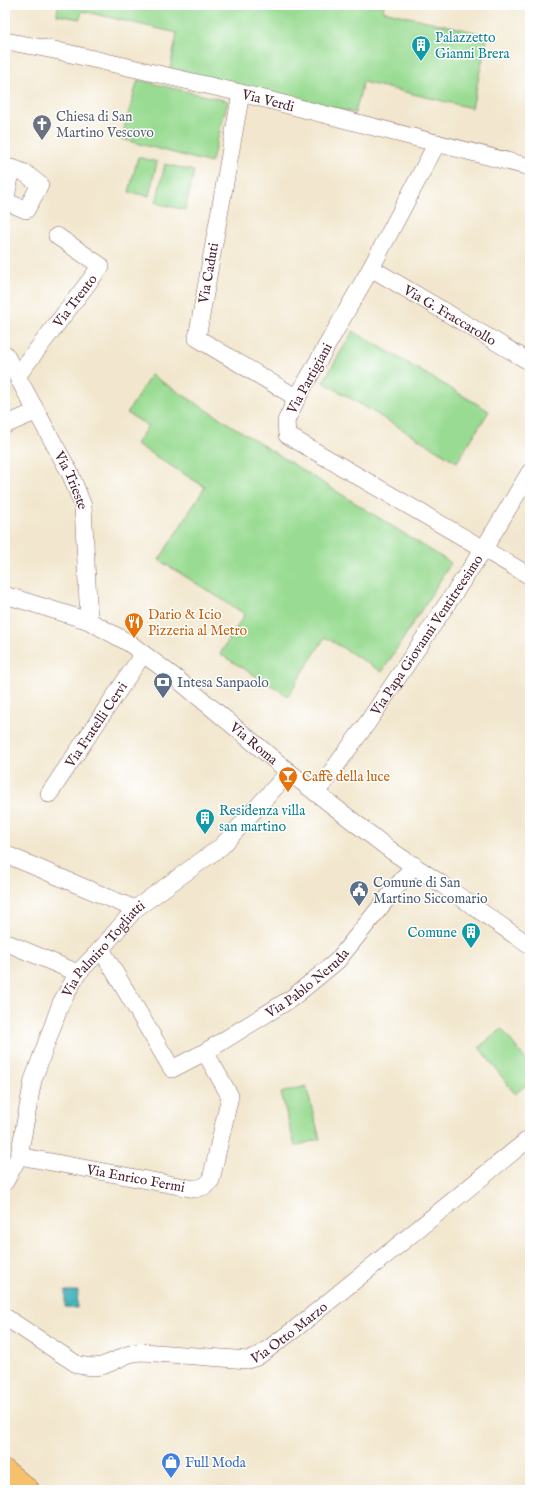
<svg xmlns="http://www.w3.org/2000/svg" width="535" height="1495" viewBox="0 0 535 1495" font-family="'IM FELL English',serif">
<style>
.green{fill:#99db92;stroke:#727d5e}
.water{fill:#45b4be;stroke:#486a74}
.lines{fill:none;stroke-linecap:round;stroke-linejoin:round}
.minor-casing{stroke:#856564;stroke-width:18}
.major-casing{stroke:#856564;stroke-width:22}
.minor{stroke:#fff;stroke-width:17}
.major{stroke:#f7c06c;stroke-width:21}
.labels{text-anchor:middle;stroke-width:3;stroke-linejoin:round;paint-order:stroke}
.culture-label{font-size:14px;fill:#0d838f;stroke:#fff;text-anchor:start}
.street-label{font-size:14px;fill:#4a1f2b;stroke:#fff}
.worship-label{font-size:14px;fill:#5b616d;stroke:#fff;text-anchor:start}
.food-label{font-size:14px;fill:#c56008;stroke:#fff;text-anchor:start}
.service-label{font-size:14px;fill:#4e5e75;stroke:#fff;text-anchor:start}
.shop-label{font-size:14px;fill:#366cbe;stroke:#fff;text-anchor:start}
</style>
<rect width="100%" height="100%" fill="#fff"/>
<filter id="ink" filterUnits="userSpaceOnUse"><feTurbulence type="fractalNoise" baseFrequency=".025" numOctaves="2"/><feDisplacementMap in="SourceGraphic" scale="8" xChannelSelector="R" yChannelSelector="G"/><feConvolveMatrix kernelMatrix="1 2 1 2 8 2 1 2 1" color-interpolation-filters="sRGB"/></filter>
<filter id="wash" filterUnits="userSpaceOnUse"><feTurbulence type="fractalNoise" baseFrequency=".012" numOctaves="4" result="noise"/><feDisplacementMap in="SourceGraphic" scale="16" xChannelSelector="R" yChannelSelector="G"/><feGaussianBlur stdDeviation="0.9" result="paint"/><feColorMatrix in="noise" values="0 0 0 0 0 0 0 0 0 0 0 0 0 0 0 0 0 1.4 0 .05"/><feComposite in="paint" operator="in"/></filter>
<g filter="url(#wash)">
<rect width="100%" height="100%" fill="#f2e7ce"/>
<!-- green -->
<g class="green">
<path d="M58,5H384L383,11L488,35L472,108L363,82L355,113L170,69L177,33L82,11L80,19L57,15Z"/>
<path d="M138,80L228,101L211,163L121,139Z"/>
<path d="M138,157L157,162L149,196L129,192Z"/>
<path d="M165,164L194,171L185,210L156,203Z"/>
<path d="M353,331L489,411L457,462L323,382Z"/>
<path d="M151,375L451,563L382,672L325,637L288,696L220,654L245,614L159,560L205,487L136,444L148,426L127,413Z"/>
<path d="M502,1029L530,1065V1082L515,1094L479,1047Z"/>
<path d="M306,1086L320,1139L295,1146L281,1093Z"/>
</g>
<!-- water -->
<path class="water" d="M65,1291H78L77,1308L65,1307Z"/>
</g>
<g filter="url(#ink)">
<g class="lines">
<!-- minor casing -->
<g class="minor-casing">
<g id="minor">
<path id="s1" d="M5,41L54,50L241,93L530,167"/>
<path d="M241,93L197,338L297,398"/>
<path d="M437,143L371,268L297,398L286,421L287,435L530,576"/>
<path d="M12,168L25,173L40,185L26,210L5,201Z"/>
<path id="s2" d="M371,268L530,362"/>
<path id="s3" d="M5,354L70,473L83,506L89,621"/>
<path id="s4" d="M17,376L101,266L57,236"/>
<path d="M5,425L35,412"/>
<path id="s5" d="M5,595L89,621L129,643L177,679L289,772L393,852L443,885L530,946"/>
<path id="s6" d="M316,793L368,722L483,550L530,472"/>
<path id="s7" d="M49,794L143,654"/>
<path d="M5,854L135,909"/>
<path d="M5,942L78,973"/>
<path id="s8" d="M101,949L172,1069L205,1052L292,998L337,961L414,865"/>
<path id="s9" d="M19,1156L195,1189L205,1186L211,1180L230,1096L205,1052"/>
<path id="s10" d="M5,1182L19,1156L33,1080L61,1003L78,973L101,949L135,909L222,846L289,772"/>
<path id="s11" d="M5,1317L78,1365C86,1366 93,1368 101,1366C117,1362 125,1352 143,1352L248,1360L257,1357L295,1329L530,1138"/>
</g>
</g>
<!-- major casing -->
<g class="major-casing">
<path id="major" d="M5,1470L29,1490"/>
</g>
<!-- minor -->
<use href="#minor" class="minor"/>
<!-- major -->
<use href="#major" class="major"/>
</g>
</g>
<!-- icons -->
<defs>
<g id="building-pin" transform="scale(1)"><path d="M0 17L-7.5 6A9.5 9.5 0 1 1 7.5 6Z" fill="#0f9aa8" stroke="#fff"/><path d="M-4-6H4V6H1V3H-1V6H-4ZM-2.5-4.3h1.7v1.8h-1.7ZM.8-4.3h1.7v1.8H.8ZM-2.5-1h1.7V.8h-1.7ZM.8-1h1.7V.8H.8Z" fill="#fff"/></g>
<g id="church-pin" transform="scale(1)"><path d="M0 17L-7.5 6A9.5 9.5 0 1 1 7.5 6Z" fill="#6b7280" stroke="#fff"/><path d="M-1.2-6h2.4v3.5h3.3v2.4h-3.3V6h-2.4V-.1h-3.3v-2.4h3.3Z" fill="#fff"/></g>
<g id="restaurant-pin" transform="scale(1)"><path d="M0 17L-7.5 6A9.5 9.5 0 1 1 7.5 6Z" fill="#e8710a" stroke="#fff"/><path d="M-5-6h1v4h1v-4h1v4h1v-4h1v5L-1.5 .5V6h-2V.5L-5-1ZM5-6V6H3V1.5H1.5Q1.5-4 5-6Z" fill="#fff"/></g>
<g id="bank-pin" transform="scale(1)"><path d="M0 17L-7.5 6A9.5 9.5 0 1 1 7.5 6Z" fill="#5c6f8a" stroke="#fff"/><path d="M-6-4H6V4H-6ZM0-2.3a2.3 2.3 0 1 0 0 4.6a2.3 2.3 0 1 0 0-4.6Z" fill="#fff"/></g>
<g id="bar-pin" transform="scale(1)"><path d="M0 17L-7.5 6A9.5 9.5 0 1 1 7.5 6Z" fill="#e8710a" stroke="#fff"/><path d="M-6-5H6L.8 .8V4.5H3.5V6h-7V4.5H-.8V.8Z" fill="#fff"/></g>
<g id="civic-pin" transform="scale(1)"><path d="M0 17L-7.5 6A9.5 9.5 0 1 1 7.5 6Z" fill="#5c6f8a" stroke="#fff"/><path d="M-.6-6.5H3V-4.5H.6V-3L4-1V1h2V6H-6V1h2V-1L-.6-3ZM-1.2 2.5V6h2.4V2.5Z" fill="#fff"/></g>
<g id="shop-pin" transform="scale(1)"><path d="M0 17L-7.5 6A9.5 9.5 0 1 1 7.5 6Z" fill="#3f7fe0" stroke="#fff"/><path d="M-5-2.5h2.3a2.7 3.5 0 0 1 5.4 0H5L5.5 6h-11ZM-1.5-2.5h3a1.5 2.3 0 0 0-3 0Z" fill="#fff"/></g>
</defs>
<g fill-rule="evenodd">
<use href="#building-pin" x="421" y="45"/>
<use href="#church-pin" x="42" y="124"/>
<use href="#restaurant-pin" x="134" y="622"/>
<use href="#bank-pin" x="163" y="682"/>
<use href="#bar-pin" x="288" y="776"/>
<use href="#building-pin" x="205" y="818"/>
<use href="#civic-pin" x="359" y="890"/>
<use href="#building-pin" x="471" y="932"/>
<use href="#shop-pin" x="171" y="1462"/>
</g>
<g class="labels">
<!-- culture labels -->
<g class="culture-label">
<text x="435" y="42">Palazzetto<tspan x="435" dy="16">Gianni Brera</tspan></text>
<text x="219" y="815">Residenza villa<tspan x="219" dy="16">san martino</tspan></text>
<text x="457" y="937" text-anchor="end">Comune</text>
</g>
<!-- street labels -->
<g class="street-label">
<text dy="5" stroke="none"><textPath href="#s1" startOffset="270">Via Verdi</textPath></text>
<text transform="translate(208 273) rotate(-80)" y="5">Via Caduti</text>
<text dy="5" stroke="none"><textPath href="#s4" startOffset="95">Via Trento</textPath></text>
<text dy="5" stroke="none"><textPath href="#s2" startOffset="92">Via G. Fraccarollo</textPath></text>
<text transform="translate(309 378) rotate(-61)" y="5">Via Partigiani</text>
<text dy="5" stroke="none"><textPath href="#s3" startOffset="143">Via Trieste</textPath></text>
<text dy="5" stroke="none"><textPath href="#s6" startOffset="193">Via Papa Giovanni Ventitreesimo</textPath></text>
<text dy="5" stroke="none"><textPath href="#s7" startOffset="84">Via Fratelli Cervi</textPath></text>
<text dy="5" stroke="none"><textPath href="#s5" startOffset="294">Via Roma</textPath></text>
<text dy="5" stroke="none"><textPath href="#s10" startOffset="258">Via Palmiro Togliatti</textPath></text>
<text dy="5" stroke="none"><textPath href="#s8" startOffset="300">Via Pablo Neruda</textPath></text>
<text dy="5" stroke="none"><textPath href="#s9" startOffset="119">Via Enrico Fermi</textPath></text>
<text dy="5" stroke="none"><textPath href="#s11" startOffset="310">Via Otto Marzo</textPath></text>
</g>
<!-- worship labels -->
<g class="worship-label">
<text x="56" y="121">Chiesa di San<tspan x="56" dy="16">Martino Vescovo</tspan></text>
</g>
<!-- food labels -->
<g class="food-label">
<text x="148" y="619">Dario &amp; Icio<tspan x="148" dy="16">Pizzeria al Metro</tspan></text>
<text x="302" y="781">Caffè della luce</text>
</g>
<!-- service labels -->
<g class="service-label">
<text x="177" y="687">Intesa Sanpaolo</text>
<text x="373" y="887">Comune di San<tspan x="373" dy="16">Martino Siccomario</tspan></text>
</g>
<!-- shop labels -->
<g class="shop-label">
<text x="185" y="1467">Full Moda</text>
</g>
</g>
<!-- margin -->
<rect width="535" height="1495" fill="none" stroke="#fff" stroke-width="20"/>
</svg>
